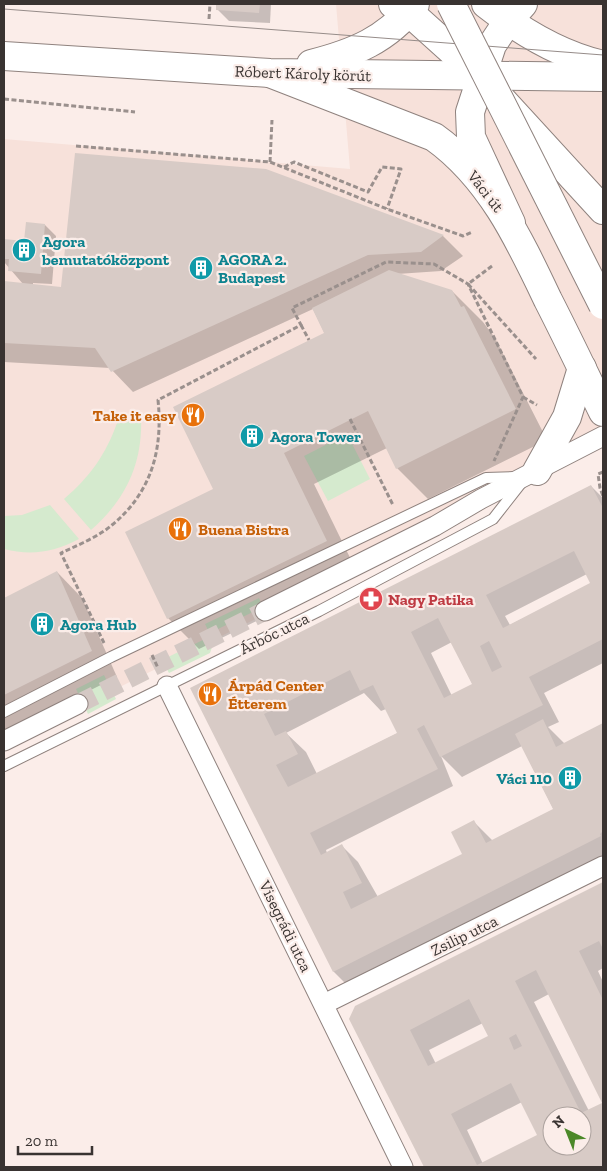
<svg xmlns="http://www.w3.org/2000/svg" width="607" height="1171" viewBox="0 0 607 1171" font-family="'Zilla Slab',serif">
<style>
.built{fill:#f7e1da}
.green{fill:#d5eace}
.shadow{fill:#0003;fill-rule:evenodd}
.building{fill:#d8cbc6;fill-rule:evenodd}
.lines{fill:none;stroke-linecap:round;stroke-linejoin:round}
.minor-tunnel{stroke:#d4c8c4;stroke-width:19;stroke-dasharray:19 9;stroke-linecap:butt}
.service-casing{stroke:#8f827e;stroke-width:12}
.minor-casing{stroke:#8f827e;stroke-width:21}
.secondary-casing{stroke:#8f827e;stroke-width:30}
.primary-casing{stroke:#8f827e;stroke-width:30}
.path{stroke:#9a908d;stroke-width:3;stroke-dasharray:5 2.5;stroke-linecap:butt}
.service{stroke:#fff;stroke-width:10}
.minor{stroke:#fff;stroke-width:19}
.secondary{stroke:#fff;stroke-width:28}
.primary{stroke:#fff;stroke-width:28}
.tram{stroke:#968c89;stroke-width:1}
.secondary-bridge-casing{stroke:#8f827e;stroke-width:30;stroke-linecap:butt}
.secondary-bridge{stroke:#fff;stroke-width:28}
.labels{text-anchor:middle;stroke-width:4.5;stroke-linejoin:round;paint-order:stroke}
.street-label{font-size:16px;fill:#393331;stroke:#fbede9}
.culture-label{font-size:16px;font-weight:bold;fill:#0d838f;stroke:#fbede9;text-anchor:start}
.food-label{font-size:16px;font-weight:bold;fill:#c56008;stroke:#fbede9;text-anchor:start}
.health-label{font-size:16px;font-weight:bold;fill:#be3a42;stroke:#fbede9;text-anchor:start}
</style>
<rect width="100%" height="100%" fill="#fbede9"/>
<!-- built -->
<path class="built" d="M336,4H603V445L4,745V139L350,169Z"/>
<!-- green -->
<g class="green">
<path d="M141,416C143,464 126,499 91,530L64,499C90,477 106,454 117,423Z"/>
<path d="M347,434L370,479L328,501L304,456Z"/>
<path d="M50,505L79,539C55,552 31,556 4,549V516L22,515Z"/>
<path d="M259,598L263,607L218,629L210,653L169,673L162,660L211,636L205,624Z"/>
<path d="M104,675L116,699L88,714L76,689Z"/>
</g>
<!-- shadow -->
<g class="shadow">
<path d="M176,4H209V5Z"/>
<path d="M218,4H271L270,23L229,21L217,9Z"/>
<path d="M265,170L443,236L463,256L441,271L397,274L452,291L483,322L495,338L547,440L428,499L397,468L387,448L314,484L357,572L199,649L168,618L215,489L325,334L313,309L133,392L110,368L4,362V282L23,284L4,262V240L25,242L45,225L56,236L52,284L33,283V285L62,288Z"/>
<path d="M591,486L603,498V663L544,693L559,722L548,727L565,744L603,724V874L354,992L334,972L192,689ZM587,574L592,584L510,625L505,616ZM452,642L473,685L452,696L431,653ZM364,693L381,711L386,709L398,733L317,774L306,752L286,733ZM522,746L554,810L493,841L474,822L464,854L378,897L358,862L342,846L327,853L326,850L453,786L441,756L462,777Z"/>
<path d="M57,572L82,598L117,677L4,733V599Z"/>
<path d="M603,883V968L598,971L603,982V1102L549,994L534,1002L589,1111L603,1104V1167H425L350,1019L356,1007ZM483,1023L490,1037L436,1064L429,1050ZM522,1102L539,1135L483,1164L467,1130ZM552,1116H582V1146H552Z"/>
</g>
<!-- building -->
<g class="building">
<path d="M216,4H260L259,13L216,10Z"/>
<path d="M75,153L266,169L444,235L421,252L368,255L111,372L95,348L4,343V281L61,287Z"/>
<path d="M26,222L45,224L41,274L8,271L9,259H4V239L24,241Z"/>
<path d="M389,270L452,290L461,307L464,306L516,409L396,469L368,411L284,453L327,541L167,619L125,532L213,489L173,407L324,333L312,308Z"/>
<path d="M591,485L603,508V639L529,677L543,705L440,757L424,725L417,729L438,769L310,833L321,855L342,844L362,883L343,892L351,909L462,854L451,832L474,820L486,843L553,809L515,734L543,719L556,747L603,723V831L600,834L601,836L333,972L190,688ZM574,551L590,583L503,628L486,595ZM438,618L472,684L444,698L411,632ZM489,641L502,667L492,672L480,646ZM350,670L360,691L373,685L397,733L288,787L276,765L298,754L286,731L275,736L264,714Z"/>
<path d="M57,571L92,651L4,695V598Z"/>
<path d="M603,882V949L599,941L579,951L603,1000V1167H424L349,1019L355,1006ZM536,970L602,1103L581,1113L515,981ZM469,999L488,1036L428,1066L410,1030ZM516,1034L522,1046L514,1050L509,1038ZM511,1083L537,1135L477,1165L451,1114ZM552,1116H582V1146H571L573,1151L566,1154L562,1146H552Z"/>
</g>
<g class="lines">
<!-- minor-tunnel -->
<path class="minor-tunnel" d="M78,704L265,611"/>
<!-- service casing -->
<g class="service-casing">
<g id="service">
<path d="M4,712L111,657L486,478L515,477"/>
<path d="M4,766L319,611L493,519L522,482"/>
</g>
</g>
<!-- minor casing -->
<g class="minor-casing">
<g id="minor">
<path d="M265,611L435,526L481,499L603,436"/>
<path d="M167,686L403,1167"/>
<path d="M4,741L78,704"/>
<path d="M324,1004L603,866"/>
</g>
</g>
<!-- secondary casing -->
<g class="secondary-casing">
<g id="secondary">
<path d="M272,74L434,137C490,177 519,239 548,300C567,337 585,375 603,412"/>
<path d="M537,471L567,417L582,368"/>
</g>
</g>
<!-- primary casing -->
<g class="primary-casing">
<g id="primary">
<path d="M393,4L409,12L480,76L603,210"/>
<path d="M486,4C520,31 560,55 603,65"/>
<path d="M4,56L270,73L603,77"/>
<path d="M311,64C354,53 387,40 415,4"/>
<path d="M511,223L471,137L470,112L492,45L508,21L523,4"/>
</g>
</g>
<!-- path -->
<g class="path">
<path d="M209,19L210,4"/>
<path d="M4,99L135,112"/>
<path d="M76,146L270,162L387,209L463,236L472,232"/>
<path d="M270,162L272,120"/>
<path d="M284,167L294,162L368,192L382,167L401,169L387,209"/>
<path d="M492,266L468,284L536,359"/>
<path d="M301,325L309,340"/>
<path d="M523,397L537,405"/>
<path d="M350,419L393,505"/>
<path d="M603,472L598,474L600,488L603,496"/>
<path d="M104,643L61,553C78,545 98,537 112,525C152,492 163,449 158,400L301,325L292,308L386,262L434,264L468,284L523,397L494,461"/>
<path d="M152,655L158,668"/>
</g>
<!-- service -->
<use href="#service" class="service"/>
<!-- minor -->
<use href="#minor" class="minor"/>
<!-- secondary -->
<use href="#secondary" class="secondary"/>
<!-- primary -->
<use href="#primary" class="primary"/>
<!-- tram -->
<path class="tram" d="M4,9L603,55"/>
<!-- secondary-bridge casing -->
<g class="secondary-bridge-casing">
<path id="secondary-bridge" d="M451,4L603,305"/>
</g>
<!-- secondary-bridge -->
<use href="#secondary-bridge" class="secondary-bridge"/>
</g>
<!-- icons -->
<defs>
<g id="building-disc" transform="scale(1.25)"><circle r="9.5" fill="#0f9aa8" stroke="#fbede9"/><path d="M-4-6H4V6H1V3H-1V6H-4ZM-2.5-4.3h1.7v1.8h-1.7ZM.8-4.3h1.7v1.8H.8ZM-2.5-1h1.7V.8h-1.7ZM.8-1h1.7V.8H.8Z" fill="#fff"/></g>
<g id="restaurant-disc" transform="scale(1.25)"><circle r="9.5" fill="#e8710a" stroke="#fbede9"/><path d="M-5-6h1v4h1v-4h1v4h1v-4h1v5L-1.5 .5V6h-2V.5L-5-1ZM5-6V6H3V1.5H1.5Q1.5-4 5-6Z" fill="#fff"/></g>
<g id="pharmacy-disc" transform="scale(1.25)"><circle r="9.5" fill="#e0444e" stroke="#fbede9"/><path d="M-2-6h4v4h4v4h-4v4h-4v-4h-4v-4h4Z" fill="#fff"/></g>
</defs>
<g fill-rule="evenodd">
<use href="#building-disc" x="24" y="250"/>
<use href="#building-disc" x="201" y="268"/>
<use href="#restaurant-disc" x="193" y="415"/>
<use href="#building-disc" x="252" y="436"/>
<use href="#restaurant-disc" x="180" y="529"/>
<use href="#pharmacy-disc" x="371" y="599"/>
<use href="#building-disc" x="42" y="624"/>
<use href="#restaurant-disc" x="210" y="694"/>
<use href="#building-disc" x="570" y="778"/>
</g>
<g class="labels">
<!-- street labels -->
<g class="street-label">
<text transform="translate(303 73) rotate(2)" y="6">Róbert Károly körút</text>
<text transform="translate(486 191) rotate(52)" y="6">Váci út</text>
<text transform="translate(274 633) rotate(-26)" y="6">Árbóc utca</text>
<text transform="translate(286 926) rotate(64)" y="6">Visegrádi utca</text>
<text transform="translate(464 935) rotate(-26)" y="6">Zsilip utca</text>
</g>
<!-- culture labels -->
<g class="culture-label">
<text x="42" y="247">Agora<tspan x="42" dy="18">bemutatóközpont</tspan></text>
<text x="218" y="265">AGORA 2.<tspan x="218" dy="18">Budapest</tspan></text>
<text x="270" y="442">Agora Tower</text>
<text x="60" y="630">Agora Hub</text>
<text x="552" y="784" text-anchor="end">Váci 110</text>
</g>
<!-- food labels -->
<g class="food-label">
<text x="176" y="421" text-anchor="end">Take it easy</text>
<text x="198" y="535">Buena Bistra</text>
<text x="228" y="691">Árpád Center<tspan x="228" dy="18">Étterem</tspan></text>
</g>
<!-- health labels -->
<g class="health-label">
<text x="388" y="605">Nagy Patika</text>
</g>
</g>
<!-- border -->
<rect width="607" height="1171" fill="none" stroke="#393331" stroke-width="10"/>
<!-- north arrow -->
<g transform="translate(567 1131) rotate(317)"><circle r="24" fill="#fbede9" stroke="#ada39f"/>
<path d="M0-4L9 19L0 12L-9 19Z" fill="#4b8828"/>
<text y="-8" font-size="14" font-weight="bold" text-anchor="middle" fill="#393331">N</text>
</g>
<!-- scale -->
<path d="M18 1146v8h74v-8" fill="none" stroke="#393331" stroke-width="2.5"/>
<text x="25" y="1146" font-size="15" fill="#393331" stroke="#fbede9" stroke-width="4" paint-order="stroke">20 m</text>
</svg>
